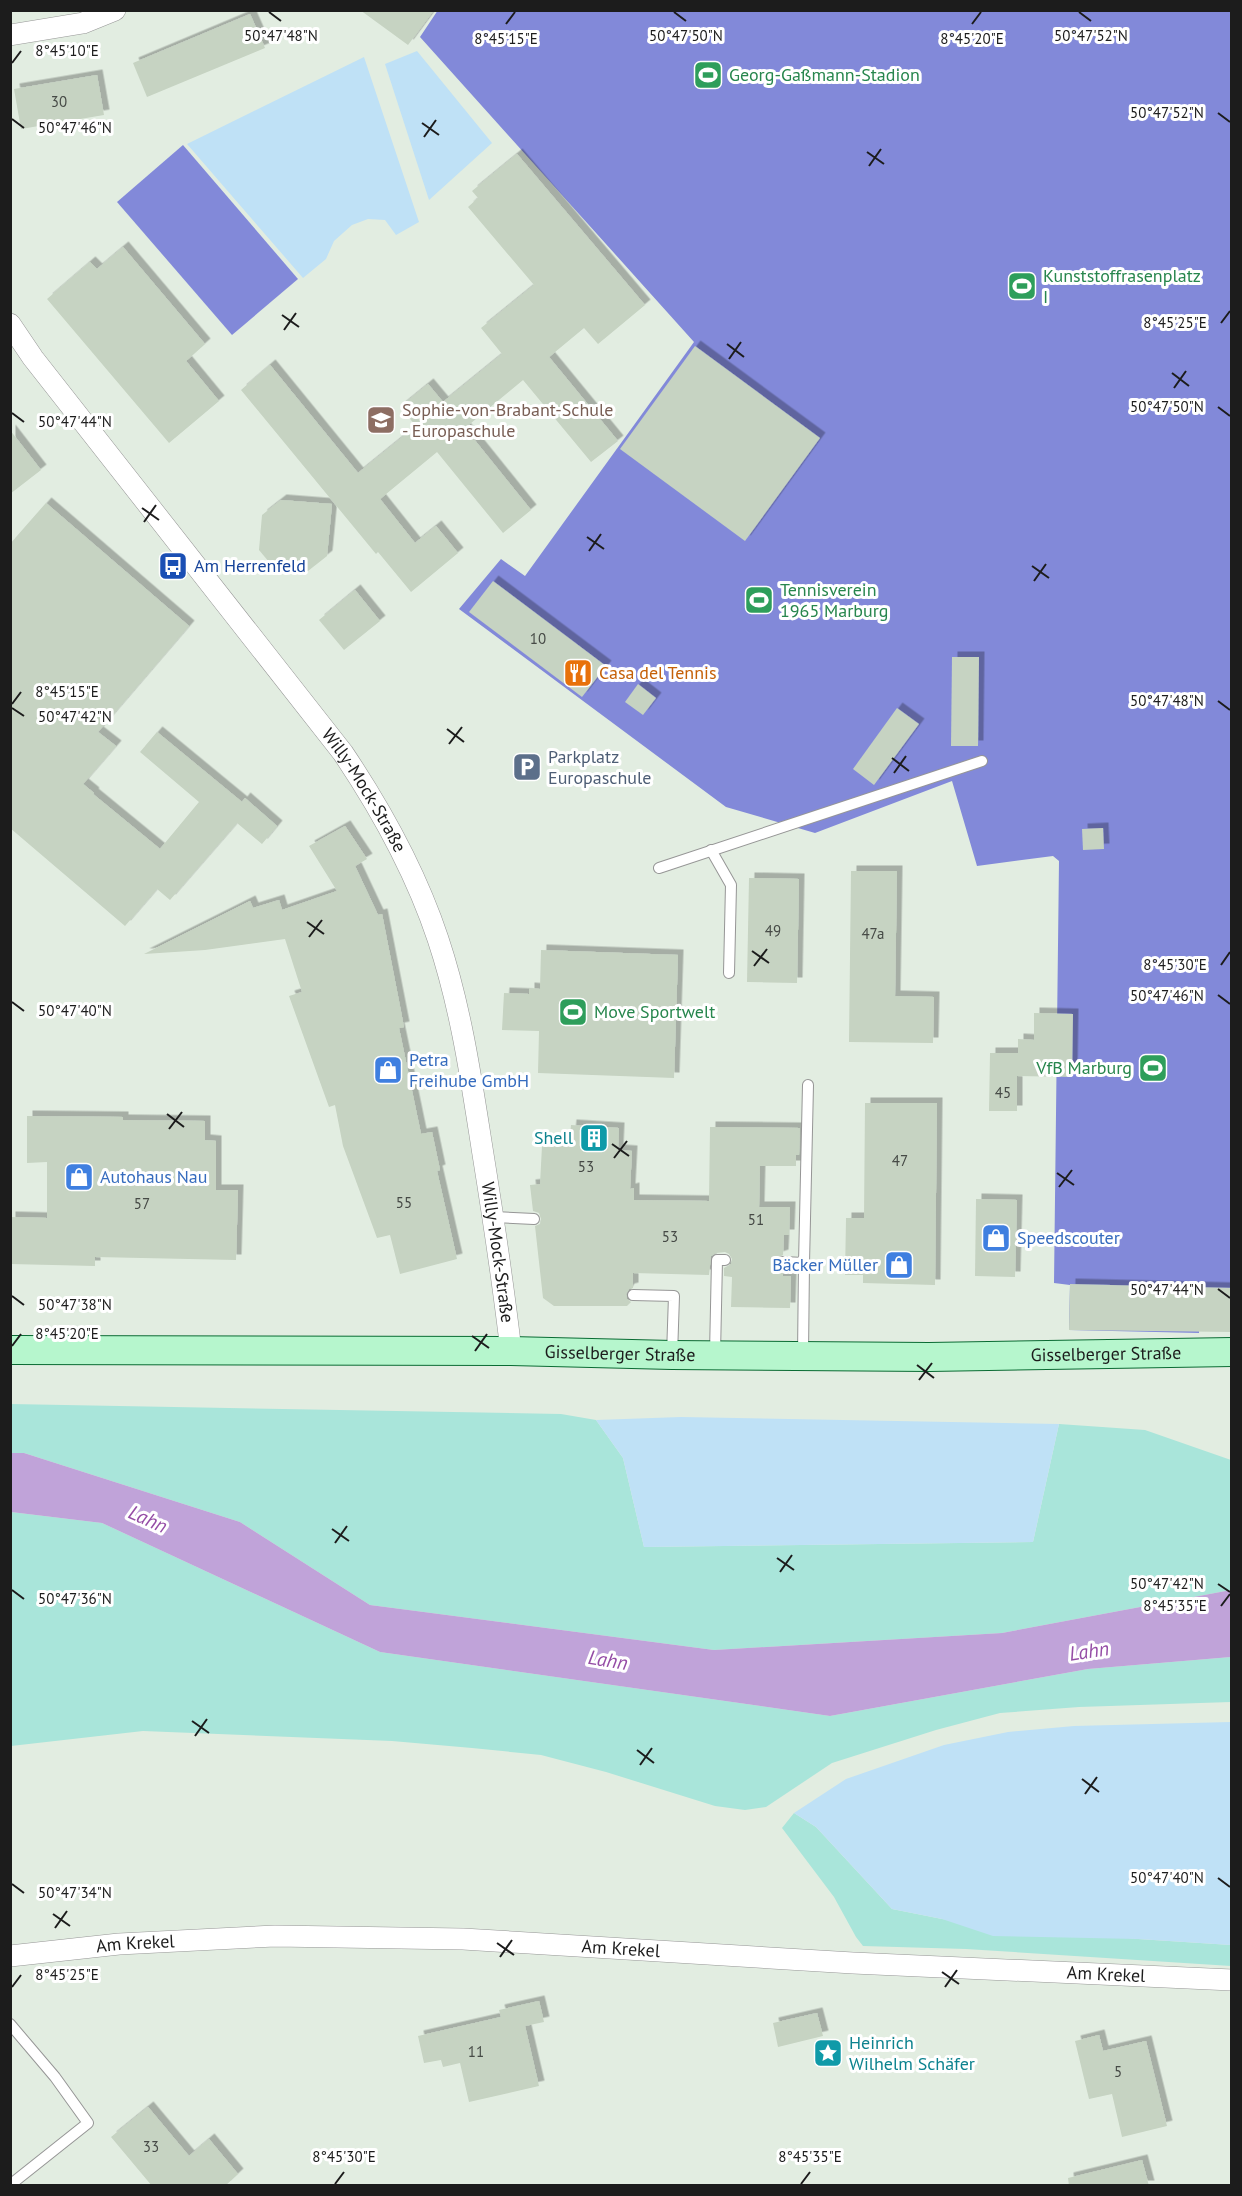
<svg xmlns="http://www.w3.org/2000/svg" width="1242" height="2196" viewBox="0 0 1242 2196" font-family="'PT Sans',sans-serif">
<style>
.grass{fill:#a9e5da}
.park{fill:#bfe1f6}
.pitch{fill:#8289d9}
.water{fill:#c0a3d9}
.building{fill:#c6d3c2;filter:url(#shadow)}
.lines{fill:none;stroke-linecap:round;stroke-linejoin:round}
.service-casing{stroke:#969696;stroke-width:12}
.minor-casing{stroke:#969696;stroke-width:22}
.secondary-casing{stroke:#0a6b33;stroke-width:30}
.service{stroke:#fff;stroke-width:10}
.minor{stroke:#fff;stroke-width:21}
.secondary{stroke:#b6f6cd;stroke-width:28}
.ticks{fill:none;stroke:#1c1c1c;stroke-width:2}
.labels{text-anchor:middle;stroke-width:6;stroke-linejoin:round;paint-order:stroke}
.number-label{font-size:15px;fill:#464a46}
.leisure-label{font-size:18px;fill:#27864d;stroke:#fff;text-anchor:start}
.education-label{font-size:18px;fill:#785e54;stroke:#fff;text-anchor:start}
.transit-label{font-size:18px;fill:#164399;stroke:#fff;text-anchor:start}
.food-label{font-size:18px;fill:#c56008;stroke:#fff;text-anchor:start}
.service-label{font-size:18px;fill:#4e5e75;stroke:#fff;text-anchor:start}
.street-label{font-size:18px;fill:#1c1c1c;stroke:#fff}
.shop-label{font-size:18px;fill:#366cbe;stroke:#fff;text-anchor:start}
.culture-label{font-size:18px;fill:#0d838f;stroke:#fff;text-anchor:end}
.water-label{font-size:20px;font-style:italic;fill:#954da6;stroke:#fff}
.ticks-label{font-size:15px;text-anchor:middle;fill:#1c1c1c;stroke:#fff;stroke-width:6;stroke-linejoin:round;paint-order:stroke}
</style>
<defs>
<filter id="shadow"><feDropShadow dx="5.5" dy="-5.5" stdDeviation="0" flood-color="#0004"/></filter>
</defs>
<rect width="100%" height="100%" fill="#e2ede1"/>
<!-- grass -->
<g class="grass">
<path d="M10,1404L561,1414L596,1420L623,1458L644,1547L1033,1542L1059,1424L1145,1430L1231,1460V1590L1002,1633L714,1650L370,1605L240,1522L24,1453H11Z"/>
<path d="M11,1512L102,1523L380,1652L830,1716L1088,1669L1231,1657V1702L1079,1707L1000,1713L936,1730L832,1763L766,1807L745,1810L715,1806L606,1772L541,1755L472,1748L392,1741L143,1731L11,1746Z"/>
<path d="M794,1813L816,1827L892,1909L942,1919L1138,1939L1231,1945V1966L966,1949L863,1946L856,1937L834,1897L782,1828Z"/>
</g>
<!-- park -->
<g class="park">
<path d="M417,51L492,143L429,200L385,64Z"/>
<path d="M364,57L419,222L396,235L385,220L368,219L352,225L334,241L326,259L303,278L187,144Z"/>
<path d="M681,1417L1059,1424L1033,1542L644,1547L623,1458L596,1420Z"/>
<path d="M1231,1722V1945L1138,1939L993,1936L942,1919L892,1909L816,1827L794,1813L846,1779L944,1745L1008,1732L1074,1726Z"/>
</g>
<!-- pitch -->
<g class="pitch">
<path d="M438,10L1231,11V1332L1200,1288L1199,1333L1069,1330L1070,1285L1054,1283L1059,861L1053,856L977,866L952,781L815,833L726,807L459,609L501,559L525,576L694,342L420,37Z"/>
<path d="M183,145L298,279L232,335L117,202Z"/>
</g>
<!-- water -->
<path class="water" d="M10,1453H24L240,1522L370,1605L714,1650L1002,1633L1231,1590V1657L1088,1669L830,1716L380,1652L102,1523L11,1512Z"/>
<!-- building -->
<g class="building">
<path d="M360,10H434L408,45Z"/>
<path d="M250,14L265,48L147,97L133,63Z"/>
<path d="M97,75L104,115L21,129L14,89Z"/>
<path d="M517,154L645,305L598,344L584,328L549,357L618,441L591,462L523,380L465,428L531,510L503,533L437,452L380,499L415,543L436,526L458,553L411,592L378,552L376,554L241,390L270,365L358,473L416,426L400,407L428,384L443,402L502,354L481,328L534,285L468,207L478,198L472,191Z"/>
<path d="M123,247L205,344L186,361L219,401L169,443L47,299L90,262L97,269Z"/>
<path d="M695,346L820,438L745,541L620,449Z"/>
<path d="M10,430L41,470L10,494Z"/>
<path d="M281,500L332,504L327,556L308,571L274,568L259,550L262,515Z"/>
<path d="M46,503L189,626L98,732L116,746L83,784L94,793L93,794L160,849L199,802L140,752L157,732L242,802L245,798L277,826L262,844L237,823L170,900L157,889L125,926L10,828V544Z"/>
<path d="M493,581L606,666L582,697L469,612Z"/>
<path d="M355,590L380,621L344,650L319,620Z"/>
<path d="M952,657H979L978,746H951Z"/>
<path d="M638,684L656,698L643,715L625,702Z"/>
<path d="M897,708L919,724L874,785L853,769Z"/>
<path d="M345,826L367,859L355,866L378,915L382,914L404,1027L399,1028L421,1134L432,1132L440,1170L437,1171L457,1259L400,1274L390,1235L377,1238L343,1146L335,1105L329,1107L289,996L302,992L285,939L205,950L144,954L250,901L253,908L279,900L282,910L337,891L309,846Z"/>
<path d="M1103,828L1104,849L1083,850L1082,829Z"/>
<path d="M851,871H897L895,996L934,997L933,1043L849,1042Z"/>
<path d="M749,878L799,879L797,983L747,982Z"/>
<path d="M541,950L678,955L674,1078L538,1073L539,1031L502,1030L504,993L529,994V988L540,989Z"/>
<path d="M1034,1013L1073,1014L1072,1077L1017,1076V1111H989L990,1053H1018V1039L1034,1040Z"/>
<path d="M865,1103H937L935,1285L863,1283V1275H845L846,1218H864Z"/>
<path d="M27,1116L123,1117V1120L205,1121V1140L216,1141V1190H238L236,1260L95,1257V1266L10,1264V1217L47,1218V1162L27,1163Z"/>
<path d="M571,1125L619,1128L618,1150L632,1151L630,1189L634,1188V1200L709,1201L710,1127L800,1128L799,1155H796V1166H760L759,1207H790L789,1235H784L783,1255L777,1257L776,1262L778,1268L783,1269V1276H791L790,1308L731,1307L732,1277L724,1276V1268L731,1264L732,1259L729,1254L725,1252L716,1253L711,1256L709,1275L633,1273V1288L629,1289L626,1294L627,1299L631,1302L627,1306H554L543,1298L535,1226L540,1224L541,1219L539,1213L533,1211L530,1185L540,1184L542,1146L569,1147Z"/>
<path d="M976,1199L1017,1200L1015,1277L975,1276Z"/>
<path d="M1070,1284L1232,1288V1332L1069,1330Z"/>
<path d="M539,2001L544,2022L525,2026L539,2086L469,2102L460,2063L443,2067L441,2060L424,2063L418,2036L501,2017L499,2010Z"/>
<path d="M817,2013L823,2036L778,2047L773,2023Z"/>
<path d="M1099,2035L1103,2051L1146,2041L1167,2126L1122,2137L1112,2094L1089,2099L1075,2041Z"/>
<path d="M148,2107L189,2156L209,2139L238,2174L225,2186H152L111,2137Z"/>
<path d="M1142,2160L1149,2186H1069L1068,2178Z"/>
</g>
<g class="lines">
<!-- service casing -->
<g class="service-casing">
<g id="service">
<path d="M711,850L731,885L729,973"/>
<path d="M659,868L982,761"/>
<path d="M494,1217L534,1219"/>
<path d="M783,1262L804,1263L803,1355"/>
<path d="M804,1263L808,1085"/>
<path d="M633,1295L674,1296L672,1355"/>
<path d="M715,1354L717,1260H725"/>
<path d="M10,2024L55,2077L88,2123L10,2185"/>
</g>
</g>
<!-- minor casing -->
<g class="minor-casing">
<g id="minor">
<path d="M10,35L83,23L115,10"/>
<path id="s1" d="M10,324L33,358L343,753C382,811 416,873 438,939C461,1008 471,1078 482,1148C493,1216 503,1283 511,1351"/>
<path id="s2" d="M10,1956L119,1944L275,1936L463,1939L853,1963L1232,1980"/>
</g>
</g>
<!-- secondary casing -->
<g class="secondary-casing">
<g id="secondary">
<path id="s3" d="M10,1350L511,1351L672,1355L929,1357L1232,1352"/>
</g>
</g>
<!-- service -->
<use href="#service" class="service"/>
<!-- minor -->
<use href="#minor" class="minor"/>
<!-- secondary -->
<use href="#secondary" class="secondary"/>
</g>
<!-- ticks -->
<path class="ticks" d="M269,12L281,21M674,12L686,21M1079,12L1091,21M506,24L515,12M972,24L981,12M12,63L21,51M1218,113L1230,122M12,119L24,128M422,123L439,135M424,137L436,120M867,152L884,164M869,166L881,149M282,315L299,327M1221,323L1230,311M284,330L296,313M727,344L744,357M729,359L741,342M1172,373L1189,386M1174,388L1186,371M1218,407L1230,416M12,413L24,422M142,508L159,520M144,522L156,505M587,537L604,549M589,551L601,534M1032,566L1049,578M1034,581L1046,564M1218,701L1230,710M12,704L21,692M12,708L24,716M447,729L464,742M449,744L462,727M892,758L909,771M894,773L906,756M307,922L324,934M309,937L322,920M752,951L769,963M1221,965L1230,952M754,966L767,949M1218,995L1230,1004M12,1002L24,1011M167,1114L184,1127M169,1129L182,1112M612,1144L629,1156M614,1158L627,1141M1057,1173L1074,1185M1059,1187L1072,1170M1218,1289L1230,1298M12,1296L24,1305M472,1336L489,1348M12,1346L21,1334M475,1351L487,1334M917,1365L934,1378M919,1380L932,1363M332,1529L349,1541M335,1543L347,1526M777,1558L794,1570M780,1572L792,1555M1218,1584L1230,1592M12,1590L24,1599M1221,1606L1230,1594M192,1721L209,1733M195,1736L207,1719M637,1750L654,1763M640,1765L652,1748M1082,1779L1099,1792M1085,1794L1097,1777M1218,1878L1230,1887M12,1884L24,1893M53,1914L70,1926M55,1928L67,1911M497,1943L514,1955M500,1957L512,1940M942,1972L959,1984M12,1987L21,1975M945,1987L957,1970M335,2184L344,2172M801,2184L810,2172"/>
<!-- icons -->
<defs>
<g id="stadium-square" transform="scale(1.5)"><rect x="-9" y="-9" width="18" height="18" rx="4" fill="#2e9e5b" stroke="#fff"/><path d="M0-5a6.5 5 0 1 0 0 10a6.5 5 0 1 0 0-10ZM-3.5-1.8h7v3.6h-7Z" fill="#fff"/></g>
<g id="school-square" transform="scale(1.5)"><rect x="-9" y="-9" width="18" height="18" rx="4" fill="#8d6e63" stroke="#fff"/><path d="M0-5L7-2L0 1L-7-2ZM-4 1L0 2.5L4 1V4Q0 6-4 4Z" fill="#fff"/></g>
<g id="bus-square" transform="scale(1.5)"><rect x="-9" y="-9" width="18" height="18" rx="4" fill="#1a4fb4" stroke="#fff"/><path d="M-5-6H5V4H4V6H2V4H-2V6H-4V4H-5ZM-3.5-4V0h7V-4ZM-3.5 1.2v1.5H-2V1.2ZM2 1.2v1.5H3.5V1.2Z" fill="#fff"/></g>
<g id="restaurant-square" transform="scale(1.5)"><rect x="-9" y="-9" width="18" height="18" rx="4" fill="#e8710a" stroke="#fff"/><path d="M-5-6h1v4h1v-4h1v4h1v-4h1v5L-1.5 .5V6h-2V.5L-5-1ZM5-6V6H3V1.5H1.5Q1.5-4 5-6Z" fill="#fff"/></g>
<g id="parking-square" transform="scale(1.5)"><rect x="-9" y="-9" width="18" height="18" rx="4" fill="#5c6f8a" stroke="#fff"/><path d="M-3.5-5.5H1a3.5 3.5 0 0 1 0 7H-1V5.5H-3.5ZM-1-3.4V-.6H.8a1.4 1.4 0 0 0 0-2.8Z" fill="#fff"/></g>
<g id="shop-square" transform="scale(1.5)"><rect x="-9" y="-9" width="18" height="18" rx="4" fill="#3f7fe0" stroke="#fff"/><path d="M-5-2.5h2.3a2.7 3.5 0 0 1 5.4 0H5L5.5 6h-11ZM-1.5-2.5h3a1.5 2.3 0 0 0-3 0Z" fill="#fff"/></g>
<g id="building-square" transform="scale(1.5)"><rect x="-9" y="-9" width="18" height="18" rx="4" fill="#0f9aa8" stroke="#fff"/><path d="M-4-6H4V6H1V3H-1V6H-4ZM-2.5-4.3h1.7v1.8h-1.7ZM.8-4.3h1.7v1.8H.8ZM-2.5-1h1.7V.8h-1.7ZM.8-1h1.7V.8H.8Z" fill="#fff"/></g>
<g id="sight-square" transform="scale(1.5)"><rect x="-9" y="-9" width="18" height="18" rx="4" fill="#0f9aa8" stroke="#fff"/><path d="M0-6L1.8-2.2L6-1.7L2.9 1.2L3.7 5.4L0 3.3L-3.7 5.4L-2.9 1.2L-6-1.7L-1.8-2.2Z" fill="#fff"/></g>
</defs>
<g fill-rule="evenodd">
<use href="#stadium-square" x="708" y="75"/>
<use href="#stadium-square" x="1022" y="286"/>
<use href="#school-square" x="381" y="420"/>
<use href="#bus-square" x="173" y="566"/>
<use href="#stadium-square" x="759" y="600"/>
<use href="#restaurant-square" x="578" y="673"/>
<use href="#parking-square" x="527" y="767"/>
<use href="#stadium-square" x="573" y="1012"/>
<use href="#stadium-square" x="1153" y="1068"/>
<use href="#shop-square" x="388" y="1070"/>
<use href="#building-square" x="594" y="1138"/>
<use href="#shop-square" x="79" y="1177"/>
<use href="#shop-square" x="996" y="1238"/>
<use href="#shop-square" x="899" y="1265"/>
<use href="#sight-square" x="828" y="2053"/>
</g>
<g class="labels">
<!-- number labels -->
<g class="number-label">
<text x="59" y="107">30</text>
<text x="538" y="644">10</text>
<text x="773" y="936">49</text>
<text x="873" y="939">47a</text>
<text x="1003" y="1098">45</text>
<text x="900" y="1166">47</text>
<text x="586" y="1172">53</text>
<text x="404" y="1208">55</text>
<text x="142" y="1209">57</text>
<text x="756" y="1225">51</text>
<text x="670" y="1242">53</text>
<text x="476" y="2057">11</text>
<text x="1118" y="2077">5</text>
<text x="151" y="2152">33</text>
</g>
<!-- leisure labels -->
<g class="leisure-label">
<text x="729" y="81">Georg-Gaßmann-Stadion</text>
<text x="1043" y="282">Kunststoffrasenplatz<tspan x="1043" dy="21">I</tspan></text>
<text x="780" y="596">Tennisverein<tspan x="780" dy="21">1965 Marburg</tspan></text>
<text x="594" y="1018">Move Sportwelt</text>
<text x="1132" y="1074" text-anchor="end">VfB Marburg</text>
</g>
<!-- education labels -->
<g class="education-label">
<text x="402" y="416">Sophie-von-Brabant-Schule<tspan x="402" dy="21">- Europaschule</tspan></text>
</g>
<!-- transit labels -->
<g class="transit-label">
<text x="194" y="572">Am Herrenfeld</text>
</g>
<!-- food labels -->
<g class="food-label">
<text x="599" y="679">Casa del Tennis</text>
</g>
<!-- service labels -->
<g class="service-label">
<text x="548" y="763">Parkplatz<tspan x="548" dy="21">Europaschule</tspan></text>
</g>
<!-- street labels -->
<g class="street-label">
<text dy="6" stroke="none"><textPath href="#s1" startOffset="586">Willy-Mock-Straße</textPath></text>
<text dy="6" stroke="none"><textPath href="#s1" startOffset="1072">Willy-Mock-Straße</textPath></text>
<text dy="6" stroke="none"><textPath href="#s3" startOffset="1096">Gisselberger Straße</textPath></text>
<text dy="6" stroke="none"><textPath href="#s3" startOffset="610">Gisselberger Straße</textPath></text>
<text dy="6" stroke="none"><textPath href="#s2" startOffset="126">Am Krekel</textPath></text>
<text dy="6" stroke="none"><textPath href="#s2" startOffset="612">Am Krekel</textPath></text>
<text dy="6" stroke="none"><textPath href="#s2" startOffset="1098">Am Krekel</textPath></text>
</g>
<!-- shop labels -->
<g class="shop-label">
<text x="409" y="1066">Petra<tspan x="409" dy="21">Freihube GmbH</tspan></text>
<text x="100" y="1183">Autohaus Nau</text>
<text x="1017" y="1244">Speedscouter</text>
<text x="878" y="1271" text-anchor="end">Bäcker Müller</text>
</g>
<!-- culture labels -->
<g class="culture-label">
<text x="573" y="1144">Shell</text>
<text x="849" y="2049" text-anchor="start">Heinrich<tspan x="849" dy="21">Wilhelm Schäfer</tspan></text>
</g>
<!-- water labels -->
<g class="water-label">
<text transform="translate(148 1519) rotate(24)" y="7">Lahn</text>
<text transform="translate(1089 1651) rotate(-8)" y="7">Lahn</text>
<text transform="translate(608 1660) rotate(9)" y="7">Lahn</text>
</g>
</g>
<g class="ticks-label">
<text x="281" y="41">50°47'48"N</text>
<text x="686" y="41">50°47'50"N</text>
<text x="1091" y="41">50°47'52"N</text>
<text x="506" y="44">8°45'15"E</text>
<text x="972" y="44">8°45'20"E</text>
<text x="67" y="56">8°45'10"E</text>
<text x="1167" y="118">50°47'52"N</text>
<text x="75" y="133">50°47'46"N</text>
<text x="1175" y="328">8°45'25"E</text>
<text x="1167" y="412">50°47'50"N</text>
<text x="75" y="427">50°47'44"N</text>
<text x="67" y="697">8°45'15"E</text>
<text x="1167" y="706">50°47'48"N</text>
<text x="75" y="722">50°47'42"N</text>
<text x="1175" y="970">8°45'30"E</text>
<text x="1167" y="1001">50°47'46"N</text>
<text x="75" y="1016">50°47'40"N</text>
<text x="1167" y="1295">50°47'44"N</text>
<text x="75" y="1310">50°47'38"N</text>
<text x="67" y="1339">8°45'20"E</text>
<text x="1167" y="1589">50°47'42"N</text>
<text x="75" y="1604">50°47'36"N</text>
<text x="1175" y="1611">8°45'35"E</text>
<text x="1167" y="1883">50°47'40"N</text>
<text x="75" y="1898">50°47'34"N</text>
<text x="67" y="1980">8°45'25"E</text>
<text x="344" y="2162">8°45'30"E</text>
<text x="810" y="2162">8°45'35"E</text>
</g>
<!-- border -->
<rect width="1242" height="2196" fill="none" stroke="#1c1c1c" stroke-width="24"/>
</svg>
